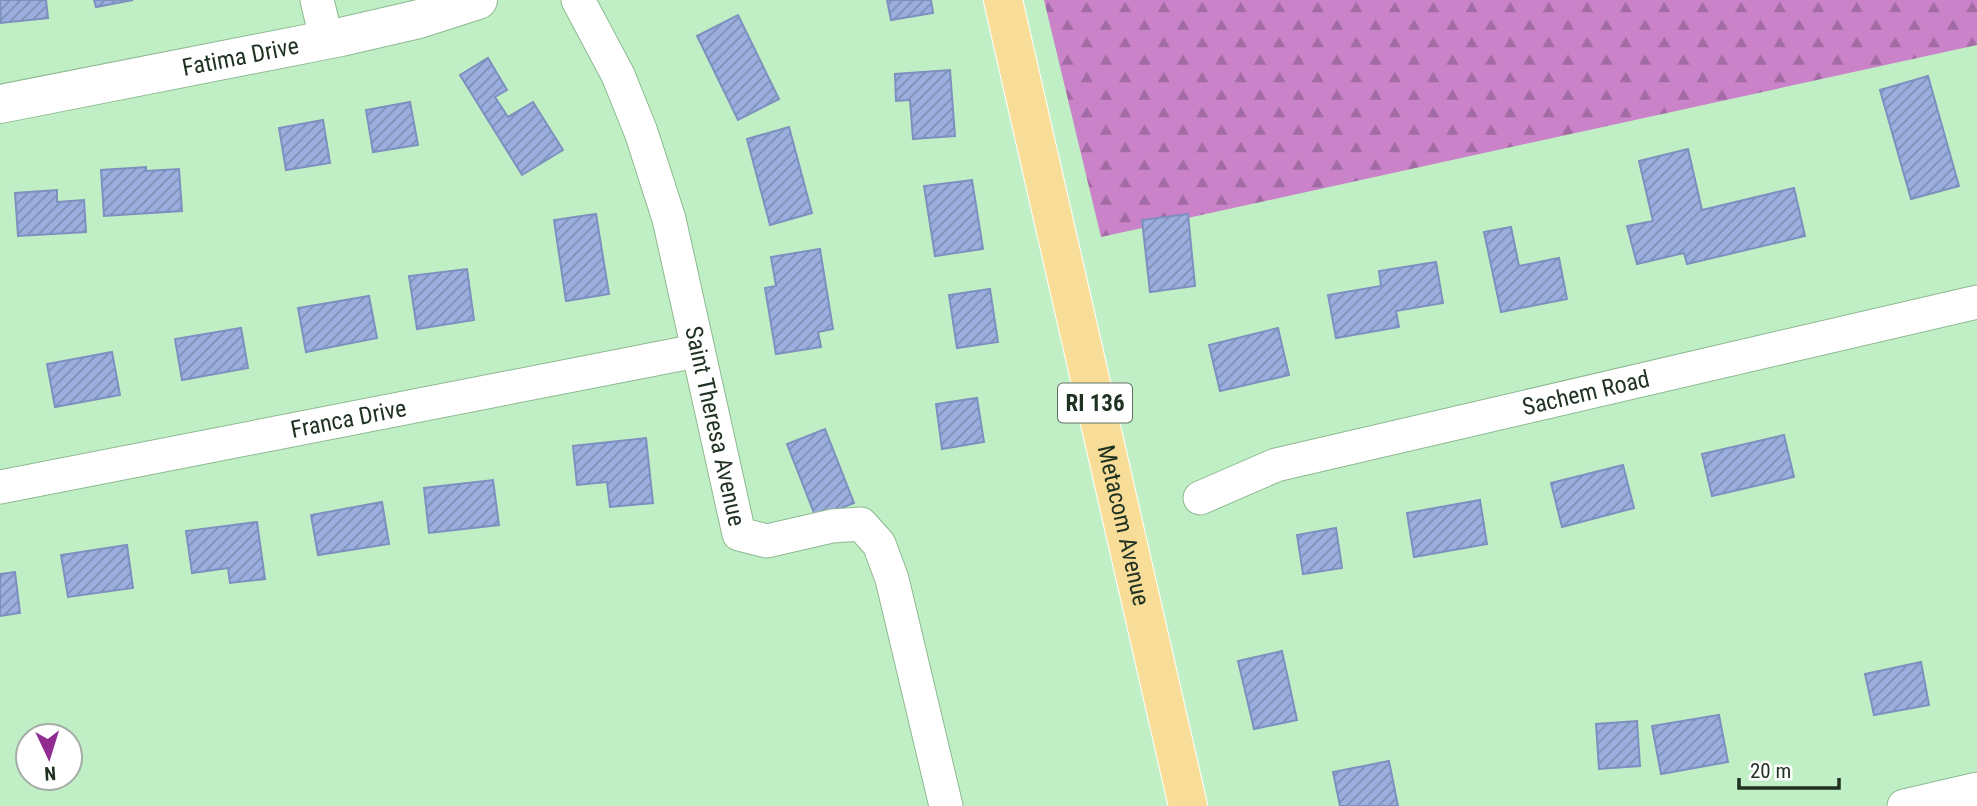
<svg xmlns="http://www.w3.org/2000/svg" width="1977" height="806" viewBox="0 0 1977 806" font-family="'Roboto Condensed',sans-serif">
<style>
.forest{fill:url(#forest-firs)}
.building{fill:url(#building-hatch);stroke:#7d90bf;stroke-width:2}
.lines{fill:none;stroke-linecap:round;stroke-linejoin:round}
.minor-casing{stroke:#8db991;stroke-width:35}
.tertiary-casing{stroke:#8db991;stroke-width:40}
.primary-casing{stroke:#fff;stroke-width:40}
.minor{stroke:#fff;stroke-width:33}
.tertiary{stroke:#fff;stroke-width:38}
.primary{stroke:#f8dd98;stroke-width:38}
.labels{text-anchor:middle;stroke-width:7;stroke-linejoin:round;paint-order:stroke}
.shield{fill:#fff;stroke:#626f64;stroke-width:2}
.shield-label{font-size:23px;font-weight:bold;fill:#1f3121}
.street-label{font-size:24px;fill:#1f3121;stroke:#fff}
</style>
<defs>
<pattern id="forest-firs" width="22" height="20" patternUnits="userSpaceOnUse" patternTransform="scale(1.75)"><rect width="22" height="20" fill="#ca82c9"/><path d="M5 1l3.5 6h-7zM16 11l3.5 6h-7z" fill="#a36ba3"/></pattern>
<pattern id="building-hatch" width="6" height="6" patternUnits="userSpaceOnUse" patternTransform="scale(1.75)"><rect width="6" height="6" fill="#9baedf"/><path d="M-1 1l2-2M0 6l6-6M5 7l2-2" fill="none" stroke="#7e8eb4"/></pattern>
</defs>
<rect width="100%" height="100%" fill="#c1efc5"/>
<!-- forest -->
<path class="forest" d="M1044,0H1977V45L1101,237Z"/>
<!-- building -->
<g class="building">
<path d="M0,0H46L48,18L1,23Z"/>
<path d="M94,0H133L96,7Z"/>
<path d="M887,0H931L933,13L891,20Z"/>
<path d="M738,15L779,99L738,120L697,36Z"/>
<path d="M488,58L507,90L495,97L508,117L533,102L563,150L522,175L460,75Z"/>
<path d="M950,70L955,136L913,139L910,100L896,101L895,74Z"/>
<path d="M1928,76L1959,186L1911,199L1880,90Z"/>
<path d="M410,102L418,145L373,152L366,110Z"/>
<path d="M323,120L330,163L286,170L279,128Z"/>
<path d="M789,127L812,213L770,225L747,139Z"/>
<path d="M1688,149L1702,210L1794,188L1805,236L1687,264L1684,253L1637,264L1627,226L1653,221L1639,161Z"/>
<path d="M146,167V171L179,169L182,211L104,216L101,170Z"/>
<path d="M972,180L983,249L935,256L924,186Z"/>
<path d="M57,190V202L84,200L86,232L18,236L15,193Z"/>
<path d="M596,214L609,294L566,301L554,220Z"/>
<path d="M1188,214L1195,286L1150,292L1142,220Z"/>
<path d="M1511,227L1519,266L1559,258L1567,299L1501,312L1484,232Z"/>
<path d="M820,249L833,329L818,332L821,347L776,354L765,288L776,286L771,257Z"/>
<path d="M1436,262L1443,303L1396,311L1399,327L1336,338L1328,295L1381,286L1379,271Z"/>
<path d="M467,269L474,320L417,329L409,276Z"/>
<path d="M990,289L998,342L957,348L949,295Z"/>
<path d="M369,296L377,338L306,352L298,308Z"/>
<path d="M241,328L248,368L182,380L175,339Z"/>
<path d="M1278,328L1289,375L1220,391L1209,345Z"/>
<path d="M112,352L120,395L55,407L47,364Z"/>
<path d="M977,398L984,442L942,449L936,404Z"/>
<path d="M825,429L854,503L816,518L787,444Z"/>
<path d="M1784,435L1794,477L1712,496L1702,454Z"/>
<path d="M646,438L653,503L610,507L607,482L577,485L573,446Z"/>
<path d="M1623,465L1634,508L1562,527L1551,483Z"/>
<path d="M493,480L499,525L429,533L424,488Z"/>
<path d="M1480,500L1487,544L1414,557L1407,513Z"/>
<path d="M382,502L389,544L318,555L311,515Z"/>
<path d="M257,522L265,579L230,583L228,568L192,573L186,531Z"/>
<path d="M1336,528L1342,568L1303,574L1297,535Z"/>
<path d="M127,545L133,588L68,597L61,555Z"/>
<path d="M15,572L20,613L0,616V574Z"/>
<path d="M1282,651L1297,720L1254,729L1238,661Z"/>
<path d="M1921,662L1929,705L1874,715L1865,674Z"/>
<path d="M1719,715L1728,762L1661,774L1652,726Z"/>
<path d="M1637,721L1640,766L1599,769L1596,724Z"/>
<path d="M1389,761L1398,806H1340L1333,772Z"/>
</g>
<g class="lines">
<!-- minor casing -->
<g class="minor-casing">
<g id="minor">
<path d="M317,0L326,38"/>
<path id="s1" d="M578,0L618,75L641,132L669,219L739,534L767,541L832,526L861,524L879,544L892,579L946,806"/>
<path id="s2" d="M0,487L696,351"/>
<path id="s3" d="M1200,498L1276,465L1977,302"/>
<path d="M1904,806L1977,789"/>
</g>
</g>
<!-- tertiary casing -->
<g class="tertiary-casing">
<g id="tertiary">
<path id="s4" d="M0,104L341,37L419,19L478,0"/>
</g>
</g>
<!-- primary casing -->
<g class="primary-casing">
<g id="primary">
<path id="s5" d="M1003,0L1188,806"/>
</g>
</g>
<!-- minor -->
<use href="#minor" class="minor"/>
<!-- tertiary -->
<use href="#tertiary" class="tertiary"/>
<!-- primary -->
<use href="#primary" class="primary"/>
</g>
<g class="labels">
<!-- shield labels -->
<rect class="shield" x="1058" y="383.5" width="74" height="39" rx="5"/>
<g class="shield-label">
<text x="1095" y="411">RI 136</text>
</g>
<!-- street labels -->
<g class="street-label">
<text dy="8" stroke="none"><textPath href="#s4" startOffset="245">Fatima Drive</textPath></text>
<text dy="8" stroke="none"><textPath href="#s3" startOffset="401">Sachem Road</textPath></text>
<text dy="8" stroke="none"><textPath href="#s2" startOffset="355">Franca Drive</textPath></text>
<text dy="8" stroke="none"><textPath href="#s1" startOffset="450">Saint Theresa Avenue</textPath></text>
<text dy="8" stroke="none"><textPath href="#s5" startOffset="539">Metacom Avenue</textPath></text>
</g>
</g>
<!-- north arrow -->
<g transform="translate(49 757) rotate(176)"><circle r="33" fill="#ffffff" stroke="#a5ada6" stroke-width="2"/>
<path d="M0-5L12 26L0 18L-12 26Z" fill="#902c92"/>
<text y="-10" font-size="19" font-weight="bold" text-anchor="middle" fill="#1f3121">N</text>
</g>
<!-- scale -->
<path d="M1739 778v10h100v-10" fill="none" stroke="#1f3121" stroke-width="3.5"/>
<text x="1750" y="778" font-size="21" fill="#1f3121" stroke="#ffffff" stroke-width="5" paint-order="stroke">20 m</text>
</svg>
